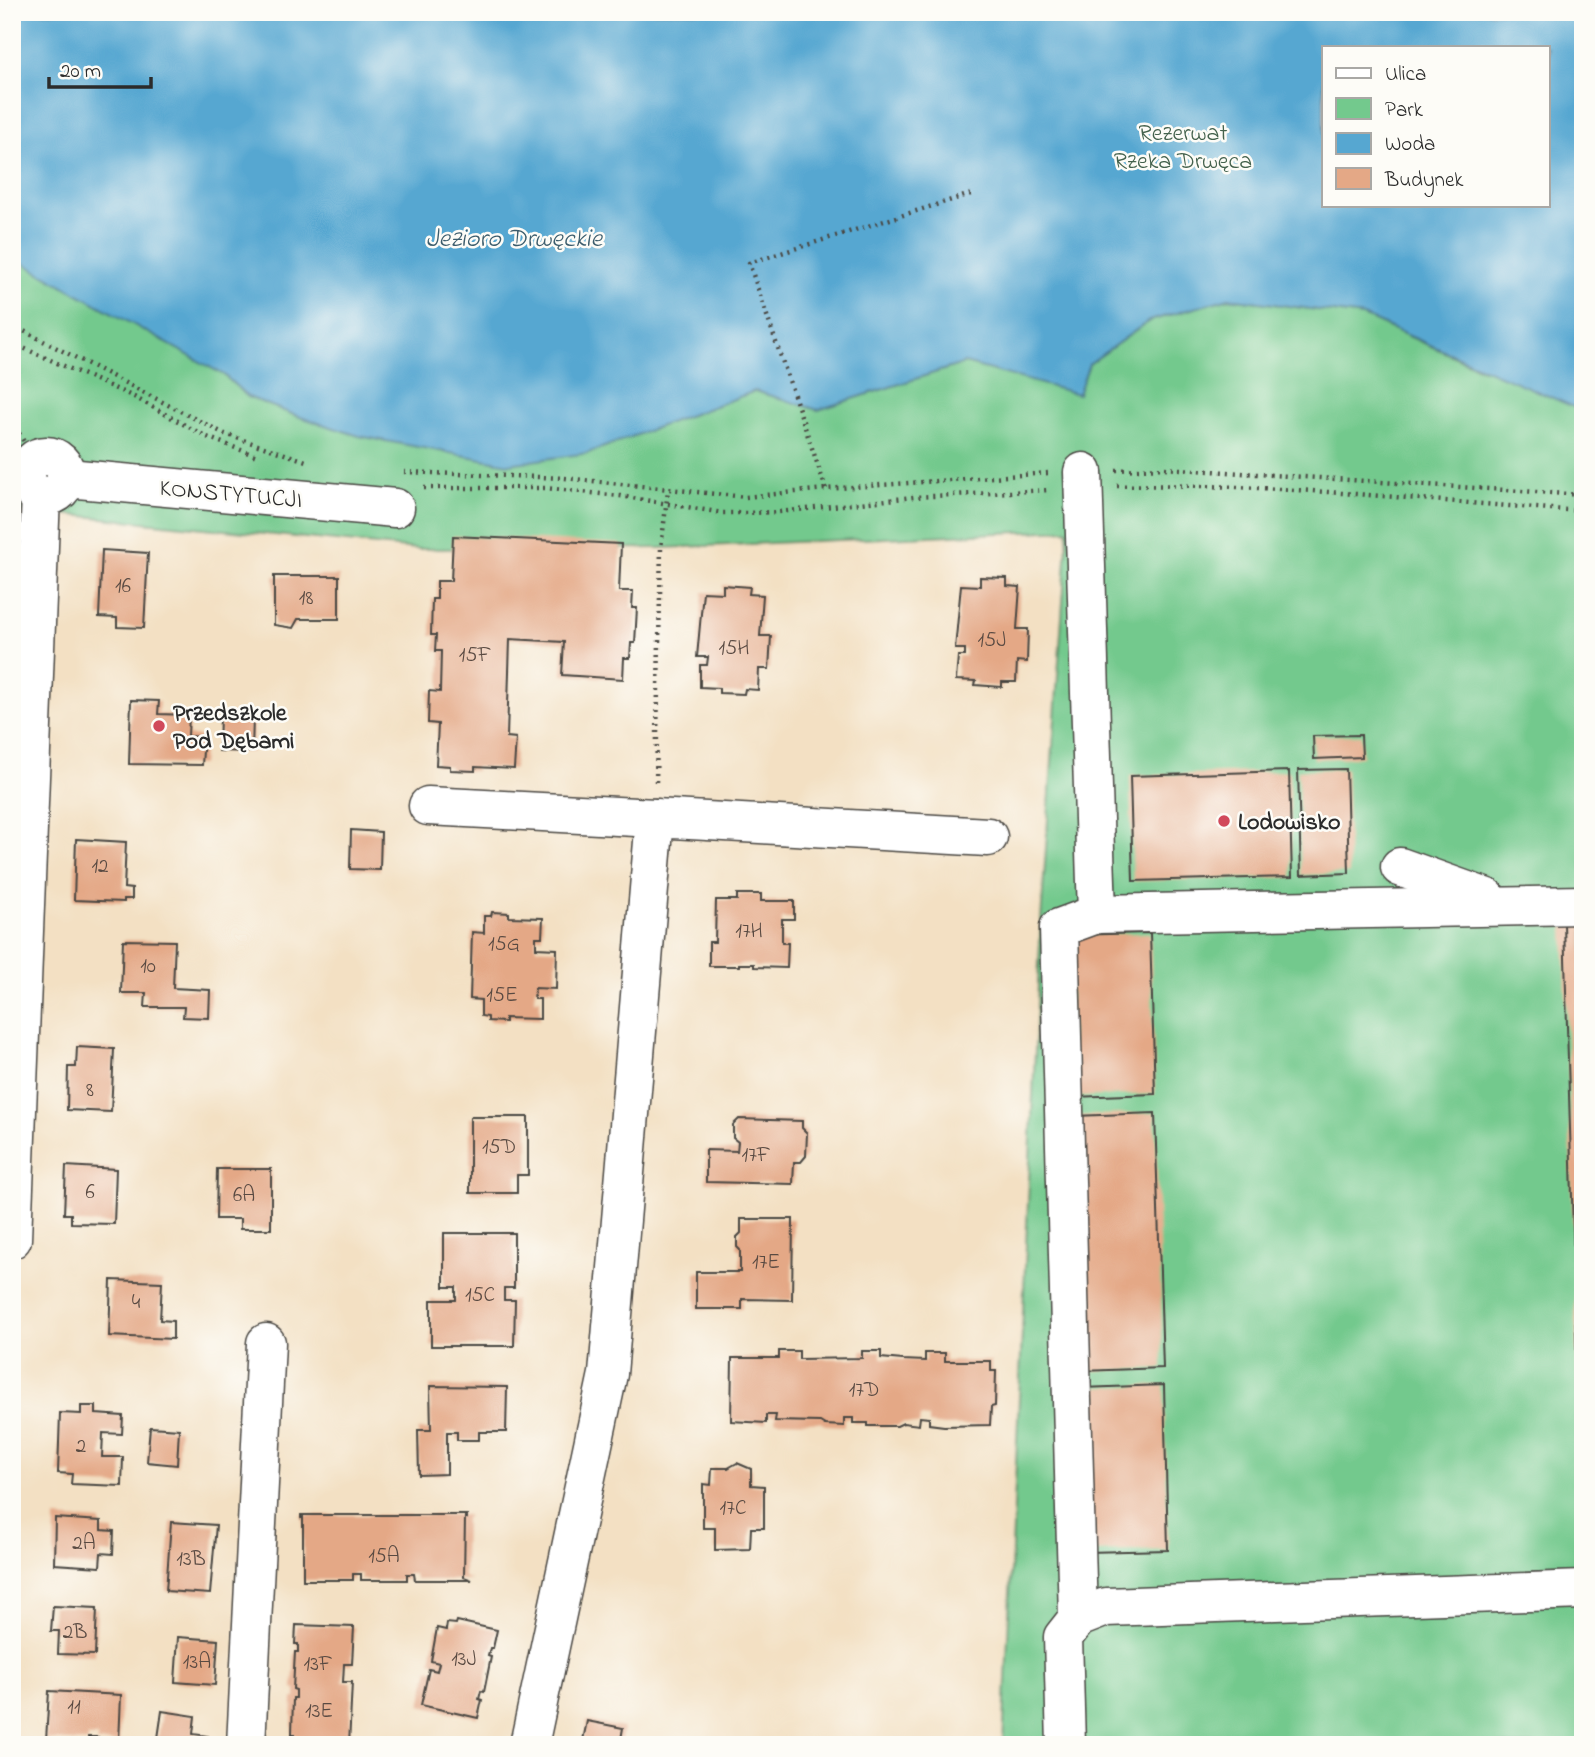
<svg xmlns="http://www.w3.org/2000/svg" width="1595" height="1757" viewBox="0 0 1595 1757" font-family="'Indie Flower',sans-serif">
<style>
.green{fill:#73c98d;stroke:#4f7a5c;stroke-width:2;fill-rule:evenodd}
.water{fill:#56a7d1;stroke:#40697e;stroke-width:2;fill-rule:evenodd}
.building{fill:#e4a886}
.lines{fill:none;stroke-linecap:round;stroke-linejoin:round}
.minor-casing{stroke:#494642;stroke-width:41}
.path{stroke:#494642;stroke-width:4.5;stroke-dasharray:2 5;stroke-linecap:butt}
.minor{stroke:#fff;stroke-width:38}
.poi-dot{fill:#d1495b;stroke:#fdfcf7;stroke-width:2.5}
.labels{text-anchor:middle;stroke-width:5;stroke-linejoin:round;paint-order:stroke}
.number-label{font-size:21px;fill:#594a42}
.park-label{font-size:24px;fill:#44624d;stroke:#fdfcf7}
.street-label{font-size:24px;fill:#2b2b2b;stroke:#fdfcf7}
.poi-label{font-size:24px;font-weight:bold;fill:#2b2b2b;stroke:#fdfcf7;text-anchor:start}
.water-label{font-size:26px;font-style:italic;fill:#3c5d6d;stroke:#fdfcf7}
</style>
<rect width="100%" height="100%" fill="#fdfcf7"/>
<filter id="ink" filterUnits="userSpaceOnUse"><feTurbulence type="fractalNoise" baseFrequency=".0143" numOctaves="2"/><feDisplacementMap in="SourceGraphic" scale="14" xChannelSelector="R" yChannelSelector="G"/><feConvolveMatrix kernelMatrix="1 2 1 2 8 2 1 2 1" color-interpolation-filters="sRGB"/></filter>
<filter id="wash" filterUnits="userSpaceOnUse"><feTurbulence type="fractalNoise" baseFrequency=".00686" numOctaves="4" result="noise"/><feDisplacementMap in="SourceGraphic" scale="28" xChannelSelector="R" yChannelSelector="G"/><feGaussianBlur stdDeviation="1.57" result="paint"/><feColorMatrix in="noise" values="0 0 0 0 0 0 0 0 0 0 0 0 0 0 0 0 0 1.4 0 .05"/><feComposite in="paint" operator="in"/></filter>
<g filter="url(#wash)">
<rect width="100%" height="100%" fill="#f3e0c3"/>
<!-- green -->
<path class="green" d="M12,12H1583V1745H1003L1041,921L1068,530L661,548L417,549L41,512L12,513V257L224,375L248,397L297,416L588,453L755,391L818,410L965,363L1078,393L1089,364L1149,321L1229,298L1363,316L1482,369L1476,308ZM1324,47H1548V205H1324Z"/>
<!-- water -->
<path class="water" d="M12,12H1583V411L1363,316L1229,298L1149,321L1089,364L1078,394L965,363L818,410L755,391L588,453L509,464L359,436L297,416L248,397L224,375L12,257ZM1324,47H1548V205H1324Z"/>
<g id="blocks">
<!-- building -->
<g class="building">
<path d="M453,536L621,544L619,591H633L632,608H637L635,643H631L630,658H624L623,679L562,675L564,642L510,639L507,737L516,738L514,769L475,767V771L450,770V766L436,765L438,724L428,723L429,691L440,692L441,651H435L436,635H431L432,599H437V581H451Z"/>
<path d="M102,550L148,553L144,628L117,627V618L99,617Z"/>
<path d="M274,576H339V619H298L293,628L274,625Z"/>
<path d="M980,577L1007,578V586L1020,587L1017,629H1028L1027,662L1017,661L1016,682H1002V687L975,685L976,681L956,680L958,656H965V649H955L961,585L980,586Z"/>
<path d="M723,585L750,587L749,594L763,595L760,636H771L769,669H759L758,690L745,689L744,694L719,693V688L700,687V665H707L708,657H697L703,592L723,593Z"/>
<path d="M131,700L159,701L158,714L189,715L188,736L204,737L202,765L129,764Z"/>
<path d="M220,715L253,717L252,752L219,751Z"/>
<path d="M1361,735L1362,757L1314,759L1313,736Z"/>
<path d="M1346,769L1349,873L1301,875L1298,770Z"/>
<path d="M1289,771L1292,877L1133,881L1130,776Z"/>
<path d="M351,830L381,832L380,870L350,869Z"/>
<path d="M76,839L126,842L124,888L132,889V899H124V902L74,900Z"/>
<path d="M737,894H761V901H794V919H782V943H788L787,968L754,967V964H739V966H709V942H715L716,900H737Z"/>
<path d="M492,912L509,913V917L543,918L542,937H536V948L557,949L556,989L535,988L534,999H540V1019L505,1018V1022L488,1021V1017L481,1016V1000L470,999L472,932L484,933V916H491Z"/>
<path d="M1583,922V1471H1580L1564,923Z"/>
<path d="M1150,933L1155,1094L1073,1097L1069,935Z"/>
<path d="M123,940L175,941L173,988L210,990L209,1018L183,1017L184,1007H145L146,993H121Z"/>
<path d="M77,1047L114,1049L111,1112L67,1110L68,1067H76Z"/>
<path d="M1155,1113L1163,1368L1082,1371L1074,1116Z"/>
<path d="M470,1117H528V1175H517V1193H470Z"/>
<path d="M739,1119L802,1121V1128L807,1133L806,1156L801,1162H794L793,1184L706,1182V1150L737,1151L738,1142L733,1138V1125Z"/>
<path d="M66,1166L116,1169L114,1224L71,1223V1214H64Z"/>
<path d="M217,1169H271V1229H240V1219H216Z"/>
<path d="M741,1219H793L792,1300L742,1299V1309H696V1272H740V1250L737,1247V1237L741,1233Z"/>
<path d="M444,1233H514V1288H504V1300H515L514,1346H431V1300H456V1287H444Z"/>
<path d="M111,1280L162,1282L160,1320L173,1321V1339L109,1336Z"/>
<path d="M779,1351H799V1359L862,1358V1351H881V1358L903,1360L925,1361V1353H945V1361H991V1371H996L995,1406L991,1407L990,1425L944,1426L929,1424V1418L920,1417L919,1425L903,1423L897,1426H868V1423H853V1418H844V1426L825,1425L820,1422L775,1421L776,1415H766V1423L731,1421L732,1358H779Z"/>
<path d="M1164,1385L1168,1550L1087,1552L1082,1388Z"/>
<path d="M430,1386L507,1387L506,1432H479V1440H457V1432H447V1474L419,1475L418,1430H431Z"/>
<path d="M81,1406H96V1414L123,1416L122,1434L103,1433L102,1457H123L122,1486L71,1484L72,1474L58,1473L60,1413L81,1414Z"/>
<path d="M150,1427L179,1429L177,1465L147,1462Z"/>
<path d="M737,1463L751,1469V1485L764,1486V1528H751L750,1549L715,1550V1528H703V1484L711,1485L712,1468H728Z"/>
<path d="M301,1515H467V1518L465,1517L464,1577L472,1580H415L414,1574H407V1580H361V1574H353V1580H303V1517L301,1518Z"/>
<path d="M55,1518L101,1521V1530L114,1531L113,1554L101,1553L100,1567L54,1564Z"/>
<path d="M171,1522L216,1525L210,1594L166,1591Z"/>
<path d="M53,1606L97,1608L95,1655L58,1654L59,1631H51Z"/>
<path d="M457,1621L497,1630L493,1648H490L488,1656L491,1657L484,1692L481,1691L479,1699L482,1700L478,1718L421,1705L429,1669L437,1671L439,1663L431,1661L437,1628L446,1630L447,1623L456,1624Z"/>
<path d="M296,1625L354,1627L352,1664H344L343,1682H352L349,1745H294L295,1734H292L293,1698H296V1690L293,1689L295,1652H298V1644H295Z"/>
<path d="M178,1637L218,1640L215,1685L175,1682Z"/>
<path d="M49,1691L121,1695L119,1743L97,1742L98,1737H88V1742L46,1740Z"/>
<path d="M162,1711L195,1716L193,1734L208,1736L207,1745H157Z"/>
<path d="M587,1721L623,1728L620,1745H582Z"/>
</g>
</g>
</g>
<g filter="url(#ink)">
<use href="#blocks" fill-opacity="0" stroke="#494642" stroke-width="2"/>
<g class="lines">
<!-- minor casing -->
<g class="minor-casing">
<g id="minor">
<circle cx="46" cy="476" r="20"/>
<path d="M1083,472L1097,914"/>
<path d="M67,478L395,508"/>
<path d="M428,806L655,818"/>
<path d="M1400,867L1487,898"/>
<path d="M12,1239L41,495"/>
<path d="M1078,1618L1059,928L1097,914L1583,905"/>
<path d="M246,1745L266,1343"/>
<path d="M529,1745L608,1374L655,818L988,837"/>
<path d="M1066,1745L1063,1637L1078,1618L1106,1607L1583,1590"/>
</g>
</g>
<!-- path -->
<g class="path">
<path d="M12,325L225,434L306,461"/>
<path d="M12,343L134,397L207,437L259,457"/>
<path d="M12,421L34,459L38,458"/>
<path d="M1116,470L1164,468L1583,495"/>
<path d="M404,472L564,478L745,497L826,489L1048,473"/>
<path d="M1117,486C1273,482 1428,502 1583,511"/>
<path d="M424,488H546L620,496L723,513H747L779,512L914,497L1049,490"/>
<path d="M826,489L749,263L974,193"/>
<path d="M656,782L661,548L668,490"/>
</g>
<!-- minor -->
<use href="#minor" class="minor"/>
</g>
</g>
<!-- markers -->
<g class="poi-dot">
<circle cx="159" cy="726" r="7"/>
<circle cx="1224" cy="821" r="7"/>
</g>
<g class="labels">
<!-- number labels -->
<g class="number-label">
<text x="123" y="592">16</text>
<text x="306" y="604">18</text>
<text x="992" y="646">15J</text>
<text x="734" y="654">15H</text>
<text x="475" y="661">15F</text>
<text x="100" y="872">12</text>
<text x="749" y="937">17H</text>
<text x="504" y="950">15G</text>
<text x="148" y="972">10</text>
<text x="502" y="1001">15E</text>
<text x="90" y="1096">8</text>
<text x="499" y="1153">15D</text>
<text x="756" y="1161">17F</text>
<text x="90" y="1198">6</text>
<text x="244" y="1201">6A</text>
<text x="766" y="1268">17E</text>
<text x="480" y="1301">15C</text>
<text x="136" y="1308">4</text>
<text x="864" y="1396">17D</text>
<text x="81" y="1452">2</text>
<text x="733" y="1514">17C</text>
<text x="84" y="1549">2A</text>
<text x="384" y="1562">15A</text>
<text x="191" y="1565">13B</text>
<text x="75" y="1638">2B</text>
<text x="464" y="1665">13J</text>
<text x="197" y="1668">13A</text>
<text x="318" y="1670">13F</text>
<text x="74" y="1713">11</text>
<text x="319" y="1717">13E</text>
</g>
<!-- park labels -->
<g class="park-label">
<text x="1183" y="140">Rezerwat<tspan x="1183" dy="28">Rzeka Drwęca</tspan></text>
</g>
<!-- street labels -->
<g class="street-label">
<text transform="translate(231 493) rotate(5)" y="8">KONSTYTUCJI</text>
</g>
<!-- poi labels -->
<g class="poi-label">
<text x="173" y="720">Przedszkole<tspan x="173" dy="28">Pod Dębami</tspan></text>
<text x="1238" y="829">Lodowisko</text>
</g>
<!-- water labels -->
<g class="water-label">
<text x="514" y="246">Jezioro Drwęckie</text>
</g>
</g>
<!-- margin -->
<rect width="1595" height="1757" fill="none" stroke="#fdfcf7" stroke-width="42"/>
<!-- legend -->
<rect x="1322" y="46" width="228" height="161" fill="#fdfcf7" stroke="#a9a8a5" stroke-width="2"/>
<rect x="1336" y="68" width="35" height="10" fill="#ffffff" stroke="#a9a8a5" stroke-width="2"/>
<text x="1385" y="80" font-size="21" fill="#2b2b2b">Ulica</text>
<rect x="1336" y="98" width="35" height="21" fill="#73c98d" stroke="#a9a8a5" stroke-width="2"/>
<text x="1385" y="116" font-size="21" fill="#2b2b2b">Park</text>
<rect x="1336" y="133" width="35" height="21" fill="#56a7d1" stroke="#a9a8a5" stroke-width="2"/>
<text x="1385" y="150" font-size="21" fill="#2b2b2b">Woda</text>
<rect x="1336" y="168" width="35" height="21" fill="#e4a886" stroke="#a9a8a5" stroke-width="2"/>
<text x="1385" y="186" font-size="21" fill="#2b2b2b">Budynek</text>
<!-- scale -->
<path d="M49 77v10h102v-10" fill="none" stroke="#2b2b2b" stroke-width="3.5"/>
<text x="60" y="77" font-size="21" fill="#2b2b2b" stroke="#fdfcf7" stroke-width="5" paint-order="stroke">20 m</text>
</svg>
